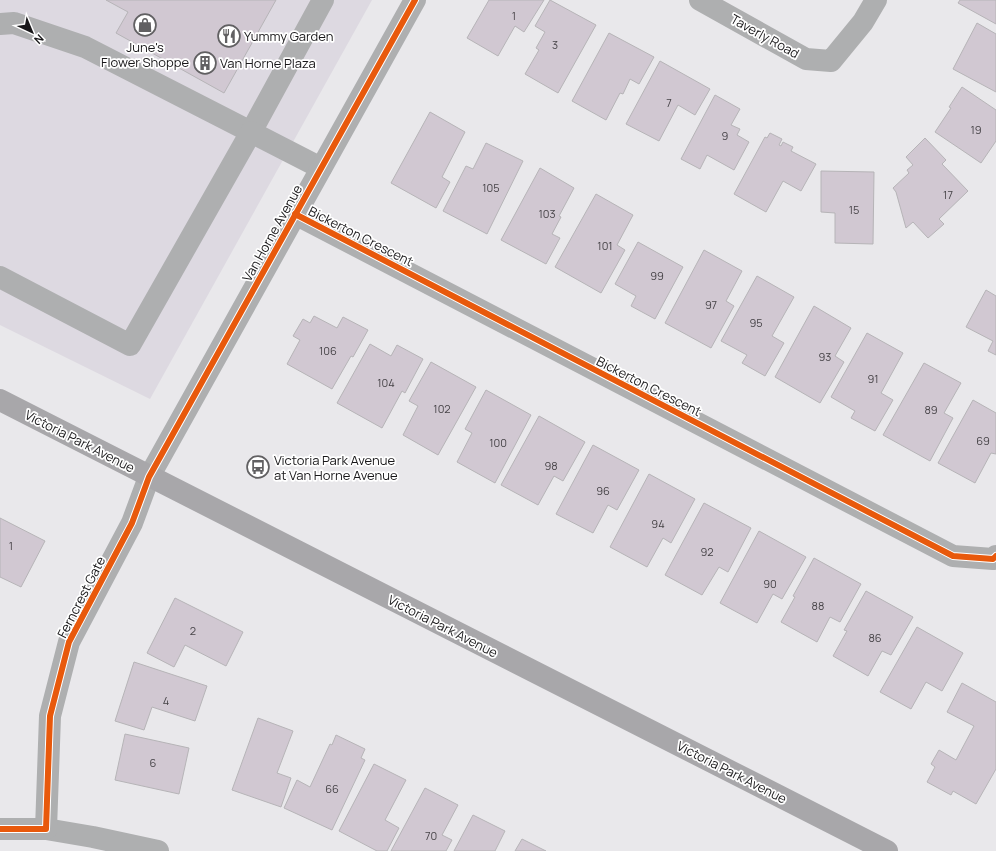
<svg xmlns="http://www.w3.org/2000/svg" width="996" height="851" viewBox="0 0 996 851" font-family="Manrope,sans-serif">
<style>
.built{fill:#ddd9e1}
.building{fill:#d1c8d2;stroke:#b6b4b7}
.lines{fill:none;stroke-linecap:round;stroke-linejoin:round}
.minor{stroke:#aeafb0;stroke-width:22}
.major{stroke:#a8a7aa;stroke-width:22}
.cycleway-casing{stroke:#fff;stroke-width:8}
.cycleway{stroke:#e8590c;stroke-width:6}
.labels{text-anchor:middle;stroke-width:3.5;stroke-linejoin:round;paint-order:stroke}
.number-label{font-size:11px;fill:#464347}
.poi-label{font-size:13px;fill:#181719;stroke:#fff;text-anchor:start}
.street-label{font-size:13px;fill:#181719;stroke:#fff}
</style>
<rect width="100%" height="100%" fill="#e9e8eb"/>
<!-- built -->
<path class="built" d="M0,0H372L150,399L0,325Z"/>
<!-- building -->
<g class="building">
<path d="M106,0H276L224,93L116,33L128,12Z"/>
<path d="M489,0H544L524,32L515,26L498,56L467,38Z"/>
<path d="M550,0L596,25L558,93L525,74L539,50L536,48L545,32L535,26Z"/>
<path d="M960,0H996V24L958,3Z"/>
<path d="M977,23L996,34V92L953,69Z"/>
<path d="M609,33L654,57L639,84L630,79L623,94L620,93L606,120L572,101Z"/>
<path d="M660,61L710,89L695,115L678,105L659,141L626,124Z"/>
<path d="M962,87L996,110V141L981,163L935,132L951,108L949,107Z"/>
<path d="M715,95L740,109L731,125L740,129L737,135L749,142L734,170L707,155L700,169L681,159Z"/>
<path d="M430,112L465,132L442,177L450,182L436,208L391,183Z"/>
<path d="M770,133L782,139L779,145L781,146L783,142L793,147L791,151L816,164L801,191L783,181L766,212L734,194L765,137L767,138Z"/>
<path d="M925,138L946,160L942,164L968,191L939,219L944,224L928,238L913,222L906,228L896,192L893,188L909,173L907,170L913,165L906,157Z"/>
<path d="M486,143L523,161L487,234L443,211L466,166L473,169Z"/>
<path d="M540,168L574,188L559,216L561,217L552,234L560,238L546,264L501,240Z"/>
<path d="M821,171L874,172L873,244L835,243V213L821,212Z"/>
<path d="M596,194L633,215L617,245L625,250L601,293L555,267Z"/>
<path d="M638,242L683,267L655,319L631,306L636,296L615,284Z"/>
<path d="M704,250L742,271L726,301L734,306L711,348L665,323Z"/>
<path d="M757,276L794,297L772,336L784,343L765,376L742,363L747,355L721,341Z"/>
<path d="M986,290L996,296V355L988,351L993,341L966,327Z"/>
<path d="M814,306L851,328L835,356L844,362L820,403L775,377Z"/>
<path d="M314,316L337,328L343,317L368,330L353,357L351,356L332,389L287,364L300,340L293,336L303,319L310,323Z"/>
<path d="M867,333L903,353L881,393L893,400L875,431L851,418L855,411L831,397Z"/>
<path d="M370,344L391,356L397,345L423,359L405,393L402,391L382,428L337,403Z"/>
<path d="M431,362L476,387L438,455L403,435L418,406L409,401Z"/>
<path d="M924,363L961,383L944,413L953,418L930,461L883,435Z"/>
<path d="M486,390L531,415L495,483L457,462L472,433L465,429Z"/>
<path d="M973,400L996,413V454L991,453L975,483L938,463Z"/>
<path d="M539,416L585,442L563,481L554,476L538,505L501,485Z"/>
<path d="M593,445L639,470L617,510L608,505L593,533L556,514Z"/>
<path d="M649,474L695,499L671,543L663,538L647,567L610,547Z"/>
<path d="M704,503L751,528L728,572L719,567L702,595L665,575Z"/>
<path d="M0,518L45,541L21,587L0,577Z"/>
<path d="M759,531L806,557L782,599L773,594L757,623L720,603Z"/>
<path d="M814,558L861,584L840,622L830,617L817,642L781,622L795,597L793,596Z"/>
<path d="M866,591L913,617L891,655L882,651L868,676L833,656L847,631L844,630Z"/>
<path d="M175,598L243,632L226,666L185,645L174,667L147,653Z"/>
<path d="M917,627L963,653L942,691L926,682L911,709L880,692Z"/>
<path d="M134,662L207,686L195,721L152,707L144,730L115,721Z"/>
<path d="M962,683L996,702V769L976,804L953,791L951,795L927,782L935,767L931,764L939,750L956,760L974,726L947,712Z"/>
<path d="M258,718L293,731L277,773L291,778L281,807L232,790Z"/>
<path d="M125,734L189,748L179,794L115,780Z"/>
<path d="M336,735L365,749L361,758L365,760L332,830L284,808L297,780L310,787L330,744L332,745Z"/>
<path d="M374,764L406,780L385,820L399,828L387,851H377L339,831Z"/>
<path d="M425,788L458,805L442,835L452,840L446,851H391Z"/>
<path d="M473,815L505,831L495,851H454Z"/>
<path d="M522,839L546,851H515Z"/>
</g>
<g class="lines">
<!-- minor -->
<g class="minor">
<path d="M700,0L806,59L831,61L863,22L876,0"/>
<path d="M0,24L14,23L85,47L251,132L323,0"/>
<path d="M295,214L953,556L993,559L996,556"/>
<path d="M0,277L130,345L251,132L321,168"/>
<path d="M0,829H46L93,837L158,851"/>
<path d="M46,829L50,716L69,642L132,523L149,477L415,0"/>
</g>
<!-- major -->
<path class="major" d="M0,400L887,851"/>
<!-- cycleway casing -->
<g class="cycleway-casing">
<g id="cycleway">
<path d="M295,214L953,556L993,559L996,556"/>
<path d="M0,829H46L50,716L69,642L132,523L149,477L415,0"/>
</g>
</g>
<!-- cycleway -->
<use href="#cycleway" class="cycleway"/>
</g>
<!-- icons -->
<defs>
<g id="shop-ring" transform="scale(1.15)"><circle r="9.5" fill="#fff" stroke="#616062" stroke-width="1.5"/><path d="M-5-2.5h2.3a2.7 3.5 0 0 1 5.4 0H5L5.5 6h-11ZM-1.5-2.5h3a1.5 2.3 0 0 0-3 0Z" fill="#616062"/></g>
<g id="restaurant-ring" transform="scale(1.15)"><circle r="9.5" fill="#fff" stroke="#616062" stroke-width="1.5"/><path d="M-5-6h1v4h1v-4h1v4h1v-4h1v5L-1.5 .5V6h-2V.5L-5-1ZM5-6V6H3V1.5H1.5Q1.5-4 5-6Z" fill="#616062"/></g>
<g id="building-ring" transform="scale(1.15)"><circle r="9.5" fill="#fff" stroke="#616062" stroke-width="1.5"/><path d="M-4-6H4V6H1V3H-1V6H-4ZM-2.5-4.3h1.7v1.8h-1.7ZM.8-4.3h1.7v1.8H.8ZM-2.5-1h1.7V.8h-1.7ZM.8-1h1.7V.8H.8Z" fill="#616062"/></g>
<g id="bus-ring" transform="scale(1.15)"><circle r="9.5" fill="#fff" stroke="#616062" stroke-width="1.5"/><path d="M-5-6H5V4H4V6H2V4H-2V6H-4V4H-5ZM-3.5-4V0h7V-4ZM-3.5 1.2v1.5H-2V1.2ZM2 1.2v1.5H3.5V1.2Z" fill="#616062"/></g>
</defs>
<g fill-rule="evenodd">
<use href="#shop-ring" x="145" y="25"/>
<use href="#restaurant-ring" x="229" y="36"/>
<use href="#building-ring" x="205" y="63"/>
<use href="#bus-ring" x="258" y="467"/>
</g>
<g class="labels">
<!-- number labels -->
<g class="number-label">
<text x="514" y="20">1</text>
<text x="555" y="49">3</text>
<text x="669" y="107">7</text>
<text x="976" y="134">19</text>
<text x="725" y="140">9</text>
<text x="491" y="192">105</text>
<text x="948" y="199">17</text>
<text x="854" y="214">15</text>
<text x="547" y="218">103</text>
<text x="605" y="250">101</text>
<text x="657" y="280">99</text>
<text x="711" y="309">97</text>
<text x="756" y="327">95</text>
<text x="328" y="355">106</text>
<text x="825" y="361">93</text>
<text x="873" y="383">91</text>
<text x="386" y="387">104</text>
<text x="442" y="413">102</text>
<text x="931" y="414">89</text>
<text x="983" y="445">69</text>
<text x="498" y="447">100</text>
<text x="551" y="470">98</text>
<text x="603" y="495">96</text>
<text x="658" y="528">94</text>
<text x="11" y="550">1</text>
<text x="707" y="556">92</text>
<text x="770" y="588">90</text>
<text x="818" y="610">88</text>
<text x="193" y="635">2</text>
<text x="875" y="642">86</text>
<text x="166" y="705">4</text>
<text x="153" y="767">6</text>
<text x="332" y="793">66</text>
<text x="431" y="840">70</text>
</g>
<!-- poi labels -->
<g class="poi-label">
<text x="244" y="41">Yummy Garden</text>
<text x="145" y="52" text-anchor="middle">June's<tspan x="145" dy="15">Flower Shoppe</tspan></text>
<text x="220" y="68">Van Horne Plaza</text>
<text x="274" y="465">Victoria Park Avenue<tspan x="274" dy="15">at Van Horne Avenue</tspan></text>
</g>
<!-- street labels -->
<g class="street-label">
<text transform="translate(765 36) rotate(29)" y="5">Taverly Road</text>
<text transform="translate(272 233) rotate(-61)" y="5">Van Horne Avenue</text>
<text transform="translate(361 236) rotate(27)" y="5">Bickerton Crescent</text>
<text transform="translate(649 386) rotate(27)" y="5">Bickerton Crescent</text>
<text transform="translate(80 441) rotate(27)" y="5">Victoria Park Avenue</text>
<text transform="translate(81 597) rotate(-63)" y="5">Ferncrest Gate</text>
<text transform="translate(443 626) rotate(27)" y="5">Victoria Park Avenue</text>
<text transform="translate(732 772) rotate(27)" y="5">Victoria Park Avenue</text>
</g>
</g>
<!-- north arrow -->
<g transform="translate(32 32) rotate(136)" stroke="#ffffff" stroke-width="3" paint-order="stroke">
<path d="M0-3L7 15L0 10L-7 15Z" fill="#181719"/>
<text y="-6" font-size="11" font-weight="bold" text-anchor="middle" fill="#181719">N</text>
</g>
</svg>
